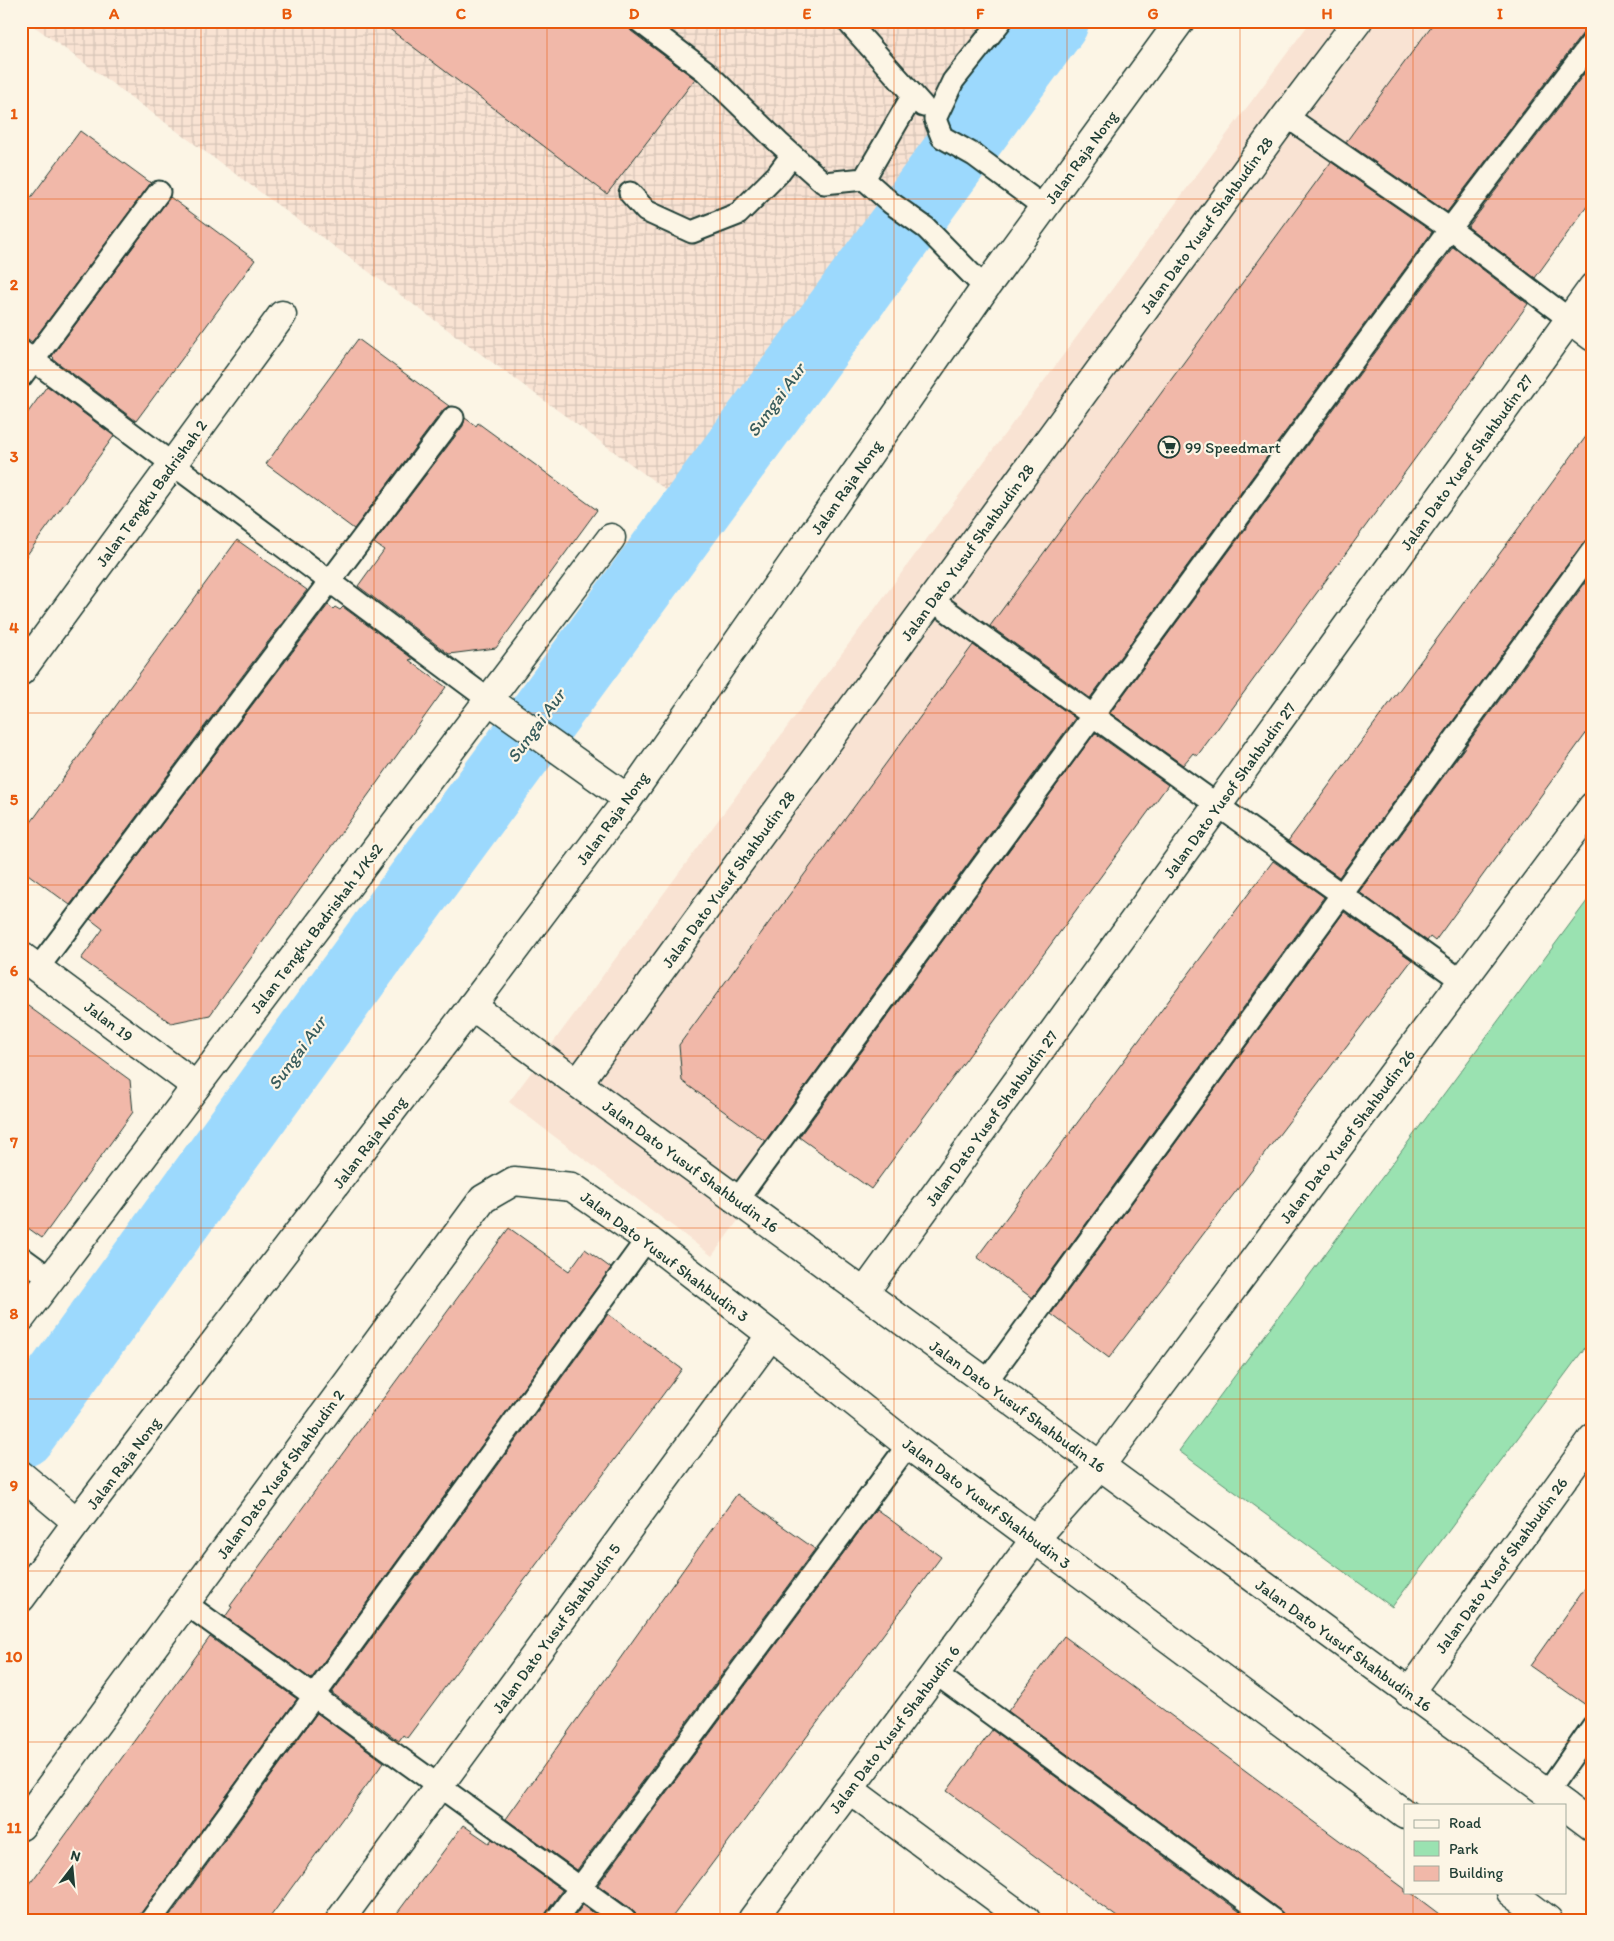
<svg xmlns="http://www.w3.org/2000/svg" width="1614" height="1941" viewBox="0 0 1614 1941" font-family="Itim,sans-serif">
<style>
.built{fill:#f9e3d3}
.industrial{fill:url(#industrial-grid)}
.park{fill:#9ae2b1;stroke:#5c9072}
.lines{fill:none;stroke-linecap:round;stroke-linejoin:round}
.river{stroke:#9cd9fd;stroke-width:70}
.building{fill:#f1b8a9;stroke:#1f3d34}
.service-casing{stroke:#1f3d34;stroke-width:25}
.minor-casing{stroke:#1f3d34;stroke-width:31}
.secondary-casing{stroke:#1f3d34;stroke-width:31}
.service{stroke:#fcf5e5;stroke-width:21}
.minor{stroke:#fcf5e5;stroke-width:28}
.secondary{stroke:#fcf5e5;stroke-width:28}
.grid{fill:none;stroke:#e8590c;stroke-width:1;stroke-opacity:0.55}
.labels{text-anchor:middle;stroke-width:4.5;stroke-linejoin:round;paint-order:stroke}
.street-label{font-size:16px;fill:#1f3d34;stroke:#fcf5e5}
.poi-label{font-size:16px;fill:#1f3d34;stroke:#fcf5e5;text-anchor:start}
.water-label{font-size:18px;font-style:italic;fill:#385c5c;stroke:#fcf5e5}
.neatline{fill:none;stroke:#e8590c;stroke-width:2}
.grid-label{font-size:16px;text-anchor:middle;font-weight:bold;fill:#e8590c}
</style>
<defs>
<pattern id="industrial-grid" width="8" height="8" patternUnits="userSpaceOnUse" patternTransform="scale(1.25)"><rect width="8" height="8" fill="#f9e3d3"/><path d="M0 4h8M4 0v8" fill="none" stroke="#d5c4b6"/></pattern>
</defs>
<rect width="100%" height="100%" fill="#fcf5e5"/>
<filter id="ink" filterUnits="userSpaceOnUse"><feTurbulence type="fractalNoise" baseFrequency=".02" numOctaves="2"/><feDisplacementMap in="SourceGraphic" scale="10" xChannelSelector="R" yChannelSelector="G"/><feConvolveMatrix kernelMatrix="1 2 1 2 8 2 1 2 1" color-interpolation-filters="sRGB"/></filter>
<g filter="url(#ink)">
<!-- built -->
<path class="built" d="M1311,21H1593V60L712,1256L509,1102Z"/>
<!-- industrial -->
<path class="industrial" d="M27,21H1027L673,495Z"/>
<!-- park -->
<path class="park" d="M1593,893V1337L1392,1607L1179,1451Z"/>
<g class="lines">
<!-- river -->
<path class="river" d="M21,1433L385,932L1054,21"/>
</g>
<!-- building -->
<g class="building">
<path d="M379,21H627L631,31L695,79L607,194Z"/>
<path d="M1435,21H1593V29L1583,33L1447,212L1346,142Z"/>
<path d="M1593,62V198L1535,278L1468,227Z"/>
<path d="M80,131L151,183L32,342L21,334V211Z"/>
<path d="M1331,162L1432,232L1090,698L990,626Z"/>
<path d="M170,197L255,260L136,421L53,359L54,358L52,356Z"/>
<path d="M1453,247L1528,304L1218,728L1197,756L1193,753L1183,765L1110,713Z"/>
<path d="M358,339L449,406L443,410L354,529L266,464Z"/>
<path d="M47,386L114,436L21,563V422Z"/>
<path d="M465,418L476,426L478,423L597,510L496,648L449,654L358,586L384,550L374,543L463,426Z"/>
<path d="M1593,427V538L1588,539L1583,543L1339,877L1288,841Z"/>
<path d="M237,540L307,590L70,905L21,869V836Z"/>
<path d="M1593,572V724L1435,941L1430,937L1427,941L1359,892Z"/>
<path d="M328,605L333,609L335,607L340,610L343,607L413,659L409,660L446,687L210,1015L171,1023L81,959L103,929L90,919Z"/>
<path d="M973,645L1075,718L765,1141L682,1081L679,1045Z"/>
<path d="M1095,733L1168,785L871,1189L799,1137Z"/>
<path d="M1273,861L1324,897L1032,1298L977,1257Z"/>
<path d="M1344,912L1412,960L1109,1358L1051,1314Z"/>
<path d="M21,1001L130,1080L133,1112L42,1238L21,1223Z"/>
<path d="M509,1228L569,1271L585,1249L611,1268L311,1679L225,1617L232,1607L230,1606Z"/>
<path d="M608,1314L682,1369L407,1738L403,1735L399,1741L332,1693Z"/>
<path d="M737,1494L815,1549L577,1870L506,1819Z"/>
<path d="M876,1509L941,1557L670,1920H637L636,1914L632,1910L598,1885Z"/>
<path d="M1593,1577V1710L1530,1666Z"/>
<path d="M1064,1636L1405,1889V1892H1410L1447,1920H1285L1280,1910L1008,1711Z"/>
<path d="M210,1637L297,1699L141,1913L139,1920H21V1896Z"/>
<path d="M317,1713L384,1762L292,1887L268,1920H167Z"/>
<path d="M992,1730L1251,1920H1121L1090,1897L947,1791Z"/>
<path d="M463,1825L489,1843L492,1839L562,1890L546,1913L544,1920H392Z"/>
<path d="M583,1905L603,1920H572Z"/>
</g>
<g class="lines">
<!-- service casing -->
<g class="service-casing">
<g id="service">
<path d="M639,21L705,71L779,143L824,183L864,179L913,95"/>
<path d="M847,21L923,106"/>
<path d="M1001,21L953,81L935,119L942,137L974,155L1044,207"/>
<path d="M1286,116L1450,229L1569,319"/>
<path d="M864,179L891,203L926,228L985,288"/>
<path d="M630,193L646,211L692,232L738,214L777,175L792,155"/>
<path d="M21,351L489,700"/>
<path d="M21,377L159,192"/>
<path d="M932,600L1462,981"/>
<path d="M38,968L453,418"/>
<path d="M737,1200L1450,229L1593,41"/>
<path d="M21,1257L51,1279"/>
<path d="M986,1382L1593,550"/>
<path d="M185,1603L625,1920"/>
<path d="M935,1673L1273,1920"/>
<path d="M1547,1792L1593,1726"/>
<path d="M151,1920L647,1239"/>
<path d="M556,1920L908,1445"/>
</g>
</g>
<!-- minor casing -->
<g class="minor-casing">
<g id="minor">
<path d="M1569,319L1593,337"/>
<path d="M21,671L282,315"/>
<path d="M489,700L628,799"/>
<path d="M21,956L196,1086"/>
<path d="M472,1006L1564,1805"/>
<path d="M578,1083L1286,116L1358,21"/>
<path d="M864,1293L1593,287"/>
<path d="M21,1318L611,538"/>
<path d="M21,1475L77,1522"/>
<path d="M1409,1693L1593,1438"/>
<path d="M849,1789L1026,1920"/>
<path d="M1565,1806L1593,1827"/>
<path d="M21,1826L483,1199L514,1181L572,1187L647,1239L771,1335L908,1445L1405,1814"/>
<path d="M1511,1892L1548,1920"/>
<path d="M340,1920L771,1335"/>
<path d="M752,1920L1035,1539L1100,1466L1593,806"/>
</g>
</g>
<!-- secondary casing -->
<g class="secondary-casing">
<path id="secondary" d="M21,1598L77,1522L472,1006L628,799L985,288L1180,21"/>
</g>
<!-- service -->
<use href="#service" class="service"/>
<!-- minor -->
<use href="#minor" class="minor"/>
<!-- secondary -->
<use href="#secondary" class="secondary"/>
</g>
</g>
<!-- grid -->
<path class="grid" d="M201,21V1920M374,21V1920M547,21V1920M720,21V1920M894,21V1920M1067,21V1920M1240,21V1920M1413,21V1805M21,199H1593M21,370H1593M21,542H1593M21,713H1593M21,885H1593M21,1056H1593M21,1228H1593M21,1399H1593M21,1571H1593M21,1742H1593M1413,1892V1920"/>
<!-- icons -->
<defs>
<g id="supermarket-ring" transform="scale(1.125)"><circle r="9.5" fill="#fcf5e5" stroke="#1f3d34" stroke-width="1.5"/><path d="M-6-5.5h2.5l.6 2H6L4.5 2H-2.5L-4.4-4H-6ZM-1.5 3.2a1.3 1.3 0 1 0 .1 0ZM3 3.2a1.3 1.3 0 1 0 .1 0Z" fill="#1f3d34"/></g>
</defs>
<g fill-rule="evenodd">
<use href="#supermarket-ring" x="1169" y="447"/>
</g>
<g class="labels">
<!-- street labels -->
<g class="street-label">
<text transform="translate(1081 157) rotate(-54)" y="6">Jalan Raja Nong</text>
<text transform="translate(1206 225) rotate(-54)" y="6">Jalan Dato Yusuf Shahbudin 28</text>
<text transform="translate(1466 462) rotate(-54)" y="6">Jalan Dato Yusof Shahbudin 27</text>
<text transform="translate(846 487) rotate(-55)" y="6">Jalan Raja Nong</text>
<text transform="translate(151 493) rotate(-54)" y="6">Jalan Tengku Badrishah 2</text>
<text transform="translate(967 552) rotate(-54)" y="6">Jalan Dato Yusuf Shahbudin 28</text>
<text transform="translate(1229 790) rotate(-54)" y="6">Jalan Dato Yusof Shahbudin 27</text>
<text transform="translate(612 818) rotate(-54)" y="6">Jalan Raja Nong</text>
<text transform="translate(728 879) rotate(-54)" y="6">Jalan Dato Yusuf Shahbudin 28</text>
<text transform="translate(316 928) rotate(-53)" y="6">Jalan Tengku Badrishah 1/Ks2</text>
<text transform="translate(109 1021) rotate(37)" y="6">Jalan 19</text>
<text transform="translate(991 1118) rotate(-54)" y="6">Jalan Dato Yusof Shahbudin 27</text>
<text transform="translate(1347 1136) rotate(-53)" y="6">Jalan Dato Yusof Shahbudin 26</text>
<text transform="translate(369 1142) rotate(-53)" y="6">Jalan Raja Nong</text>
<text transform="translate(691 1166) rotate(36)" y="6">Jalan Dato Yusuf Shahbudin 16</text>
<text transform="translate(665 1256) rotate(37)" y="6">Jalan Dato Yusuf Shahbudin 3</text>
<text transform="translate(1018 1406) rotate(36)" y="6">Jalan Dato Yusuf Shahbudin 16</text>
<text transform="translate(123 1463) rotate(-53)" y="6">Jalan Raja Nong</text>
<text transform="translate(280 1474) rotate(-54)" y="6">Jalan Dato Yusof Shahbudin 2</text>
<text transform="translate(987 1503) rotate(37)" y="6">Jalan Dato Yusuf Shahbudin 3</text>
<text transform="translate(1501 1565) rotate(-54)" y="6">Jalan Dato Yusof Shahbudin 26</text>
<text transform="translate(556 1628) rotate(-54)" y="6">Jalan Dato Yusuf Shahbudin 5</text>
<text transform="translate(1344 1645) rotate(36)" y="6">Jalan Dato Yusuf Shahbudin 16</text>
<text transform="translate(894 1729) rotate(-53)" y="6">Jalan Dato Yusuf Shahbudin 6</text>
</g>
<!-- poi labels -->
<g class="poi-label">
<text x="1185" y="453">99 Speedmart</text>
</g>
<!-- water labels -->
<g class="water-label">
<text transform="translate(776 400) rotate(-54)" y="6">Sungai Aur</text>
<text transform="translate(536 726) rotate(-54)" y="6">Sungai Aur</text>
<text transform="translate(297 1053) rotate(-54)" y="6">Sungai Aur</text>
</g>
</g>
<!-- margin -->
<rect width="1614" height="1941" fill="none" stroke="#fcf5e5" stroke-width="55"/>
<!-- legend -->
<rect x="1404" y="1804" width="162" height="90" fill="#fcf5e5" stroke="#a4ab9e"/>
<rect x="1414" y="1820" width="25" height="8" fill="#fcf5e5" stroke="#a4ab9e"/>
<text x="1449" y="1828" font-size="15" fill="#1f3d34">Road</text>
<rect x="1414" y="1841" width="25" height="15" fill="#9ae2b1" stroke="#a4ab9e"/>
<text x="1449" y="1854" font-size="15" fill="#1f3d34">Park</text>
<rect x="1414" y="1866" width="25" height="15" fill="#f1b8a9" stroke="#a4ab9e"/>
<text x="1449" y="1878" font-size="15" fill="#1f3d34">Building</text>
<!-- north arrow -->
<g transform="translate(72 1868) rotate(16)" stroke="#fcf5e5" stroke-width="4" paint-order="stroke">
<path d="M0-4L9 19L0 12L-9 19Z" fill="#1f3d34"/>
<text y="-8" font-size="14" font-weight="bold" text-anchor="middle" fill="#1f3d34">N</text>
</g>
<rect x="28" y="28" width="1558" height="1886" class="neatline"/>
<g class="grid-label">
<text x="114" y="19">A</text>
<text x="287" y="19">B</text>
<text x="461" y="19">C</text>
<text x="634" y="19">D</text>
<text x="807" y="19">E</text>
<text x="980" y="19">F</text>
<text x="1153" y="19">G</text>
<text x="1327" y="19">H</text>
<text x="1500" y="19">I</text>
<text x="14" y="119">1</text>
<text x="14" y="290">2</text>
<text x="14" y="462">3</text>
<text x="14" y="633">4</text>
<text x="14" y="805">5</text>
<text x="14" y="976">6</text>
<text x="14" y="1148">7</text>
<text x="14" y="1319">8</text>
<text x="14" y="1491">9</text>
<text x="14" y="1662">10</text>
<text x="14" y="1833">11</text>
</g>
</svg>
